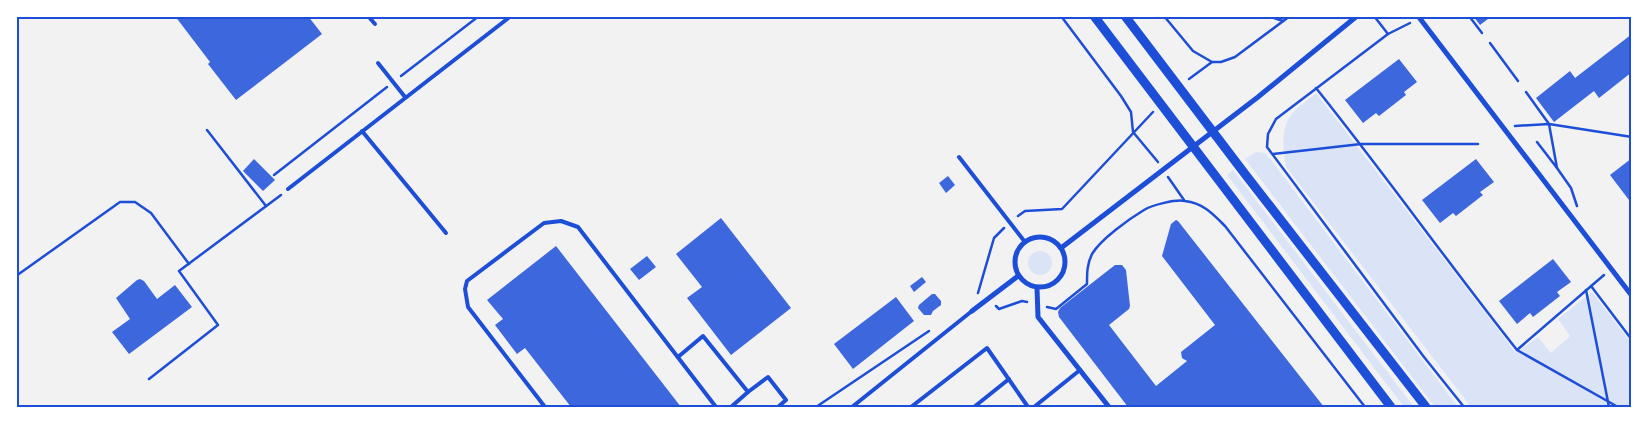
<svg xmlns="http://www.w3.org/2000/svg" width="1648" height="423" viewBox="0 0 1648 423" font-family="'Source Sans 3',sans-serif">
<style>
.green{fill:#dbe4f7}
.building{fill:#3d67dc}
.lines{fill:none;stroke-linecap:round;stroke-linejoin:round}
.path{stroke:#1d4ed8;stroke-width:2.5}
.service{stroke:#1d4ed8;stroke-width:4}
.minor{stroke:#1d4ed8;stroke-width:5}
.tertiary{stroke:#1d4ed8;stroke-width:9}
.neatline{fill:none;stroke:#1d4ed8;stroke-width:2}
</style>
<rect width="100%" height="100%" fill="#f2f2f2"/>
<!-- green -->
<g class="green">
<path d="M1316,93L1516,353L1538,337L1551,353L1570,336L1558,319L1592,292L1632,344V407H1471L1286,167C1283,150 1280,128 1292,114C1298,106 1308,100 1316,93Z"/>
<path d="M1256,152L1265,153L1271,160L1458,407H1435L1245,159Z"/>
<path d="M1233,170L1414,407H1404L1227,175Z"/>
<circle cx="1040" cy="263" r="12"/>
</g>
<!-- building -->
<g class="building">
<path d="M175,16H308L322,34L236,100L208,64L210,62Z"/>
<path d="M1473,16H1492L1480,25Z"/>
<path d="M1632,34V72L1599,98L1594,91L1554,122L1536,98L1570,71L1575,78Z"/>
<path d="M1399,59L1417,82L1404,92L1406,95L1379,116L1376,113L1363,123L1345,100Z"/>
<path d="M1632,158V204L1610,175Z"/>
<path d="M254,159L275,180L263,191L243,171Z"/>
<path d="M1476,159L1494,182L1480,192L1483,195L1456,216L1453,213L1440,223L1422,200Z"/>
<path d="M948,176L955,185L946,193L939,183Z"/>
<path d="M721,218L791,308L731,355L687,298L702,287L676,254Z"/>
<path d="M1176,220L1178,221L1324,407H1128L1059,317L1058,312L1060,308L1115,265H1122L1126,270L1130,306L1129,309L1109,325L1156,386L1187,361L1182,358L1181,352L1215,325L1162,256L1171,224Z"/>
<path d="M556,246L681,407H571L525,348L517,354L495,325L503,319L487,300Z"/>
<path d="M647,256L656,267L639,280L630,269Z"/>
<path d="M1553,259L1571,282L1557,292L1560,296L1533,317L1530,313L1517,324L1499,301Z"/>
<path d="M922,277L926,282L914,292L910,286Z"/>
<path d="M140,279L144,281L157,299L175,285L192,307L129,354L112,332L130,319L116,298L137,280Z"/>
<path d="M932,294H935L941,301V305L933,311L931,315H924L918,308L919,305Z"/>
<path d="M896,297L914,321L853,369L834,344Z"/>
</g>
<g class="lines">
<!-- path -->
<g class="path">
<path d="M1061,16L1121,96L1131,112L1133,132L1158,162"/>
<path d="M1164,16L1193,51L1212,62H1221L1235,57L1290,16"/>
<path d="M1268,16L1283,21"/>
<path d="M1374,16L1388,34"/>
<path d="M1469,16L1482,33"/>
<path d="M1410,23L1388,34L1276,119L1268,134L1267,147L1424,357L1464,407"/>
<path d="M1490,43L1518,81"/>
<path d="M401,76L479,16"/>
<path d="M1189,79L1212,62"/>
<path d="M1316,88C1385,174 1448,263 1517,350L1604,275"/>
<path d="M1526,92L1549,124L1632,137"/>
<path d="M1515,126L1549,124L1557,168L1537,142"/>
<path d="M207,130L266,206"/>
<path d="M1273,154L1361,144H1478"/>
<path d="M1557,168L1571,188L1577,206"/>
<path d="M274,175L387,87"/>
<path d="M1168,177L1184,200"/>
<path d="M1018,216L1025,211L1062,209L1153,112"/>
<path d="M16,276L120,202H135L151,213L189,264"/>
<path d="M1591,286L1632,340"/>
<path d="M1586,290L1609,407"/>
<path d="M978,293L994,238L1004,228"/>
<path d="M996,306L999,309L1022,301L1027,302"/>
<path d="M1047,307L1056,309L1087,284C1087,273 1087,264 1092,254C1101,239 1129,219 1144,210C1152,205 1176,199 1185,201C1203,203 1213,214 1225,226L1365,407"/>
<path d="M1517,350L1618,407"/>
<path d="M149,379L218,325L179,271L281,195"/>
<path d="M816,407L929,331"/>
</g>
<!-- service -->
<g class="service">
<path d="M368,16L375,24"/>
<path d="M378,63L405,97"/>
<path d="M362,131L446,233"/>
<path d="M959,157L1025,242"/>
<path d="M288,189L511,16"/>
<path d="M678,357L703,336L748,392L731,407"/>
<path d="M748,392L768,377L786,400L778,407"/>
<path d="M545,407L468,307L465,289L467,281L544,223L561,221L578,227L716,407"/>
<path d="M852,407L972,311"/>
<path d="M911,407L987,348L1028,407"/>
<path d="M974,407L1009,379"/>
<path d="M1034,407L1080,370"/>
</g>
<!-- minor -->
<g class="minor">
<path d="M1418,16L1632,296"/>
<circle cx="1040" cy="262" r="25"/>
<path d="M1061,248L1258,97L1357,16"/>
<path d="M1037,288L1038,317L1109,407"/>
<path d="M972,311L1018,276"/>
</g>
<!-- tertiary -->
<g class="tertiary">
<path d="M1094,16L1391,407"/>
<path d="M1125,16L1245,174L1426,407"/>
</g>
</g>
<!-- border -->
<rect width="1648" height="423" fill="none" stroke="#ffffff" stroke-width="35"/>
<rect x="18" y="18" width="1612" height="388" class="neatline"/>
</svg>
